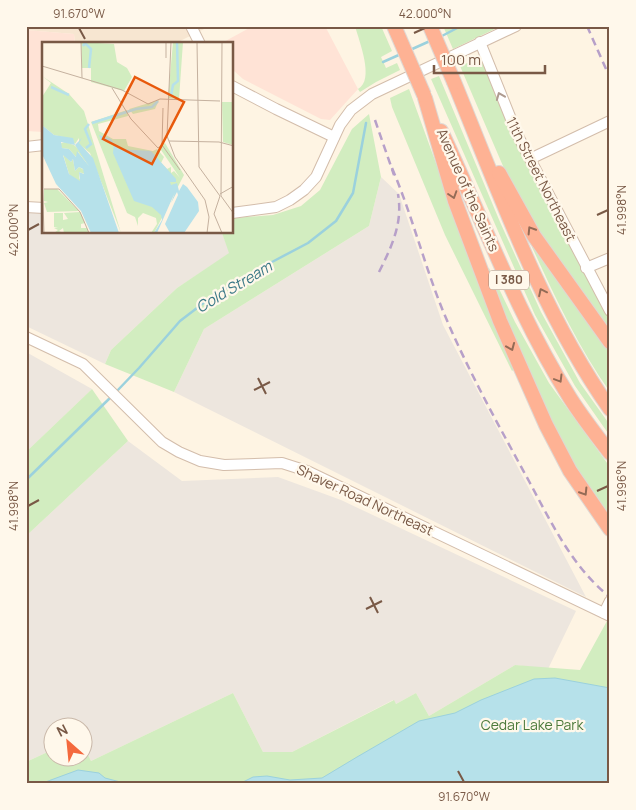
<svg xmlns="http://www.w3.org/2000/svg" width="636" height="810" viewBox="0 0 636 810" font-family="Manrope,sans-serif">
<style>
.residential{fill:#f7e6d1}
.commercial{fill:#ffe3d6}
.industrial{fill:#ede6de}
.green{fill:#d2edc0}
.water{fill:#b6e1ea;stroke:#9bd1dd}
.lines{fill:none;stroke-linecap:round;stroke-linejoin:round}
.stream{stroke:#9bd1dd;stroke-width:2.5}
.minor-casing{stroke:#d3bdab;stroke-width:12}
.highway-casing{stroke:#dfd7d3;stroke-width:16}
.minor{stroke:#fff;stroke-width:10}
.highway{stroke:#feb294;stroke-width:14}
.rail{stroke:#b7a0c9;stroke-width:2.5;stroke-dasharray:8 5;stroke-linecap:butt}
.highway-bridge-casing{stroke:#dfd7d3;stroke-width:16;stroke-linecap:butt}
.highway-bridge{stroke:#feb294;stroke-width:14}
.oneway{stroke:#af9b90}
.oneway2{stroke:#946b56}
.ticks{fill:none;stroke:#795946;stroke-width:2}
.labels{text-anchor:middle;stroke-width:4.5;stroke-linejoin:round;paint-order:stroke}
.shield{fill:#fff8eb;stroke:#a18978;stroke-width:1}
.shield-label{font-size:12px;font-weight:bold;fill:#795946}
.street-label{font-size:14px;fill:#795946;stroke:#fff8eb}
.park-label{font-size:14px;fill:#4c7a3b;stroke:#fff8eb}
.water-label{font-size:15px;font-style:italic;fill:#3b7987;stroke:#fff8eb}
.inset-river{fill:none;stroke:#b6e1ea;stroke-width:2.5}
.inset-road{fill:none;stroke:#c5b19f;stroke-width:1}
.view{fill:#e8590c;fill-opacity:0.15;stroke:#e8590c;stroke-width:2.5}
.inset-edge{fill:none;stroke:#795946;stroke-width:2.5}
.neatline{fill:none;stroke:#795946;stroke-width:2}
.ticks-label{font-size:12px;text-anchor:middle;fill:#795946}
</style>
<rect width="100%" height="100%" fill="#fef4e3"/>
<!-- residential -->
<path class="residential" d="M26,26H210L174,44H75L74,34L26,30Z"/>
<!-- commercial -->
<g class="commercial">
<path d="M253,26H325L358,89L330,120L321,119L243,79L233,70L232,44H220Z"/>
<path d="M26,30L74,34L75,44H44V132L26,131Z"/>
</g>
<!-- industrial -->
<g class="industrial">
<path d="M381,177L399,194L443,325L586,597L174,392L204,329L369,226Z"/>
<path d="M26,213H44V232L222,233L230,253L177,288L111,350L105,364L26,326Z"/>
<path d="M26,352L92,389L26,452Z"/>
<path d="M128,441L182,481L278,477L341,500L576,611L548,669L515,665L429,716L416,693L396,704L393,700L292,752H263L233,693L91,761L83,744L82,728H52V750L26,762V536Z"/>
</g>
<!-- green -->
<g class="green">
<path d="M355,26H381L392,51L381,57L386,68L397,63L400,70L376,82L360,92L358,89C375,80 359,41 355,26Z"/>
<path d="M443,26H501L453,49Z"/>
<path d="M478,55L483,61C517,151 565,235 610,320V334L533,225L509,180L460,66L472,61L473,57Z"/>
<path d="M439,76L500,222L541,312L580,383L610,425V436L575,386L535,315L431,79Z"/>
<path d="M409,89L465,243L515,369L512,371L445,235L392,107L390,98Z"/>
<path d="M369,114L381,177L369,226L204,329L174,392L105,364L111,350L177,288L229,253L222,233L232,232L233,218L273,215L301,206L320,190L352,129Z"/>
<path d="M535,245L610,349V392C578,347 555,297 532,247Z"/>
<path d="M489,268L515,322L549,383L610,467V523L575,471L527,371L486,269Z"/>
<path d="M92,389L128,441L26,536V452Z"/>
<path d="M607,621L610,623V784H26V762L52,750V758H82L83,744L91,761L233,693L263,752H292L394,700L396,704L416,693L429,716L515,665L580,670Z"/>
</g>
<!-- water -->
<g class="water">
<path d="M555,678L610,688V784H239L253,777L267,776L290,780L322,778L357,757L419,721L455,713L481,700L534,679Z"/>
<path d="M78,770L99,773L105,778L128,784H40Z"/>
</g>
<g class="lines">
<!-- stream -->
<g class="stream">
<path d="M440,37L461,26"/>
<path d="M410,50L430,41"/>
<path d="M383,62L401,54"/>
<path d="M116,392L139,368L180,321L214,295L272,262L308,243L336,221L353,193L366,123"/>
<path d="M26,480L112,396"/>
</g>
<!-- minor casing -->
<g class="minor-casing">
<g id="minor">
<path d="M191,26L200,44"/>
<path d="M480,42L517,134L610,311"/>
<path d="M232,86L276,109L334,137"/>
<path d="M26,147L44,145"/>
<path d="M530,159L610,121"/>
<path d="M26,207L44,208"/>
<path d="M232,213L276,207L290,200L304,190L316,177L340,125L351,110L372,94L516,26"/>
<path d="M586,268L610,258"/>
<path d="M26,337L83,364L162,442L179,452L200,461L224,465L282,463L307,471L610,616"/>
<path d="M604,613L610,601"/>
</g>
</g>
<!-- highway casing -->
<g class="highway-casing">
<g id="highway">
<path d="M454,82C500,194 540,309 610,409"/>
<path d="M425,98L455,201L500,321L546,425L570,471L610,529"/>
<path d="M441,131C483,220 517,314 570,398C582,417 596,435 610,453"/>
<path d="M499,173L534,236L610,342"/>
</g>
</g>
<!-- minor -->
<use href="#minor" class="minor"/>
<!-- highway -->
<use href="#highway" class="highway"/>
<!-- rail -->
<g class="rail">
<path d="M587,26L610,78"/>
<path d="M375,120L394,175"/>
<path d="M392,168C412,215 424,264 443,311C467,369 500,428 530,483C552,524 573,568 610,597"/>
<path d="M379,272C392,246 403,223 398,194"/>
</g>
<!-- highway-bridge casing -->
<g class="highway-bridge-casing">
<g id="highway-bridge">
<path d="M394,26L424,95"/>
<path d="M430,26L454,82"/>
</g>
</g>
<!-- highway-bridge -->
<use href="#highway-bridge" class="highway-bridge"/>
</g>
<!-- one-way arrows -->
<defs><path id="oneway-chevron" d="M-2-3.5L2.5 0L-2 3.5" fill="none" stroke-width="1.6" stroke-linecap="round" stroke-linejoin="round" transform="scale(1.25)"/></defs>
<use class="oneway" href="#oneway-chevron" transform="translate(500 96) rotate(-112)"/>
<g class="oneway2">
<use href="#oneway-chevron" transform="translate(453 195) rotate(72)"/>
<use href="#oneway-chevron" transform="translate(531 230) rotate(-122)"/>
<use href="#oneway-chevron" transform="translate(542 292) rotate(-116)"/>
<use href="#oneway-chevron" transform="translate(511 347) rotate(67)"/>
<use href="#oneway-chevron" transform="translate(559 379) rotate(59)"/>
<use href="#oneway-chevron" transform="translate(584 492) rotate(58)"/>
</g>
<!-- ticks -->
<path class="ticks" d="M79,28L85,39M414,33L425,28M597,215L608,210M28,230L39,224M258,378L266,394M254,390L270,382M597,491L608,486M28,506L39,500M370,597L378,613M366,609L382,601M458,771L464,782"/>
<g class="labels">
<!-- shield labels -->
<rect class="shield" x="489" y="270.5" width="40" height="19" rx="4"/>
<g class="shield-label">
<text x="509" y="284">I 380</text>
</g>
<!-- street labels -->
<g class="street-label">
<text transform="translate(541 179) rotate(63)" y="5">11th Street Northeast</text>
<text transform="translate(468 190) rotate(66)" y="5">Avenue of the Saints</text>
<text transform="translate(365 500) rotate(25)" y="5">Shaver Road Northeast</text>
</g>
<!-- park labels -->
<g class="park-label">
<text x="532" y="730">Cedar Lake Park</text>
</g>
<!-- water labels -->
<g class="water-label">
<text transform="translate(234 287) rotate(-31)" y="5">Cold Stream</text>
</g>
</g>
<!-- overview -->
<g transform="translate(42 42)">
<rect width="191" height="191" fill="#fef4e3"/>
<path d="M39,0L72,2L75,20L85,26L90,35L82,49L49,40V26H40ZM131,0H141L137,57L126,56ZM0,34L27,52L42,69L79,191L48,111L37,102V96L33,102L30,97L12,93L0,83V55L9,41ZM117,58L113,67L91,72L87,67ZM180,60H191V103L181,100ZM85,68L86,74L56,82L57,89L71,97H84L86,104L111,109L115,107L122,115L119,121L125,127L129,125V131L132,129L138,136L117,105L123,101L142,133L112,191H109L115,182L114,176L101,171L96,176V184L93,175L85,171L49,80ZM23,100L32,103L41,111L47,124L36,110L35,116L27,107L20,106L17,102ZM21,112L29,120L31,117L33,129L37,125L42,128L43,132L37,130V136L43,146L27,132ZM2,147H15L37,169L5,170L2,161L6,160L2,159ZM38,170L43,181L39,182V186H45L47,191H22L21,186L17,189L21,191H12L16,188L12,186L16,185H12V171H21V178L26,177L22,171Z" fill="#d2edc0"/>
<path d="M0,83L12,93L31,96L33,103L40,96L37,101L51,116L77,191H49L39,169L14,142L0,112ZM19,100L33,103L47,124L35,109L34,115L27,107L20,106ZM21,113L29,120L31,117L33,129L37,125L41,127L42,132L37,130L38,139L27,132ZM57,93L69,97L76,107L109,109L134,137V140H128L129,143L135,141L137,149L141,142L145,145L156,160L157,169L142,191H128L123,182L136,153L135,150L129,161L133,150L115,191H112L120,178L119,173L110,165L92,159L71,111L72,101L59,98Z" fill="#b6e1ea" fill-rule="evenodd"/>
<path class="inset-river" d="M41,4L43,1L49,7L47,26M9,45L27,53M129,54L131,43L136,39L135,0M50,81L94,67L110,65L116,59M44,106L49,102L43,87L47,82"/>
<path class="inset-road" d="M39,0L40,36M124,0V16M129,0L125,94L133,115L163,158L167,175L165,191M155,0L157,125L178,154L172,172L180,191M180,0L179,154L192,172M0,24L80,48L106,62L118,57L178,59M70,46L89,77L116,106L120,103M121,66L120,103L138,128M127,99L177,100L192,104M0,130L2,191M2,147H17L38,170L47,191M178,152L192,144"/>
<path class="view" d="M93,35L142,60L110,122L61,97Z"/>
<rect width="191" height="191" class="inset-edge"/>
</g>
<!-- border -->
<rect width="636" height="810" fill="none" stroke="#fff8eb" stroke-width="55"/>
<!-- north arrow -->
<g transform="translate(68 742) rotate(333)"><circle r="24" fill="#fff8eb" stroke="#c9b8a9"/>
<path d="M0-4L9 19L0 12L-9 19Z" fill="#f4693d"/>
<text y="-8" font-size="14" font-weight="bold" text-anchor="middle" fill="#795946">N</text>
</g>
<!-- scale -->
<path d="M434 65v8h111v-8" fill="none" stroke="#795946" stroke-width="2.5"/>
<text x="441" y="65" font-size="15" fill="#795946" stroke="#fff8eb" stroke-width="4" paint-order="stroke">100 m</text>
<rect x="28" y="28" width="580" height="754" class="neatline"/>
<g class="ticks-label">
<text x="79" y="18">91.670°W</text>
<text x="425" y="18">42.000°N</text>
<text transform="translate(622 210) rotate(-90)" y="4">41.998°N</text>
<text transform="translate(14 230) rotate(-90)" y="4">42.000°N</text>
<text transform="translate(622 486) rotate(-90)" y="4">41.996°N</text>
<text transform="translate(14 506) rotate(-90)" y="4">41.998°N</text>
<text x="464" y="801">91.670°W</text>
</g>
</svg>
